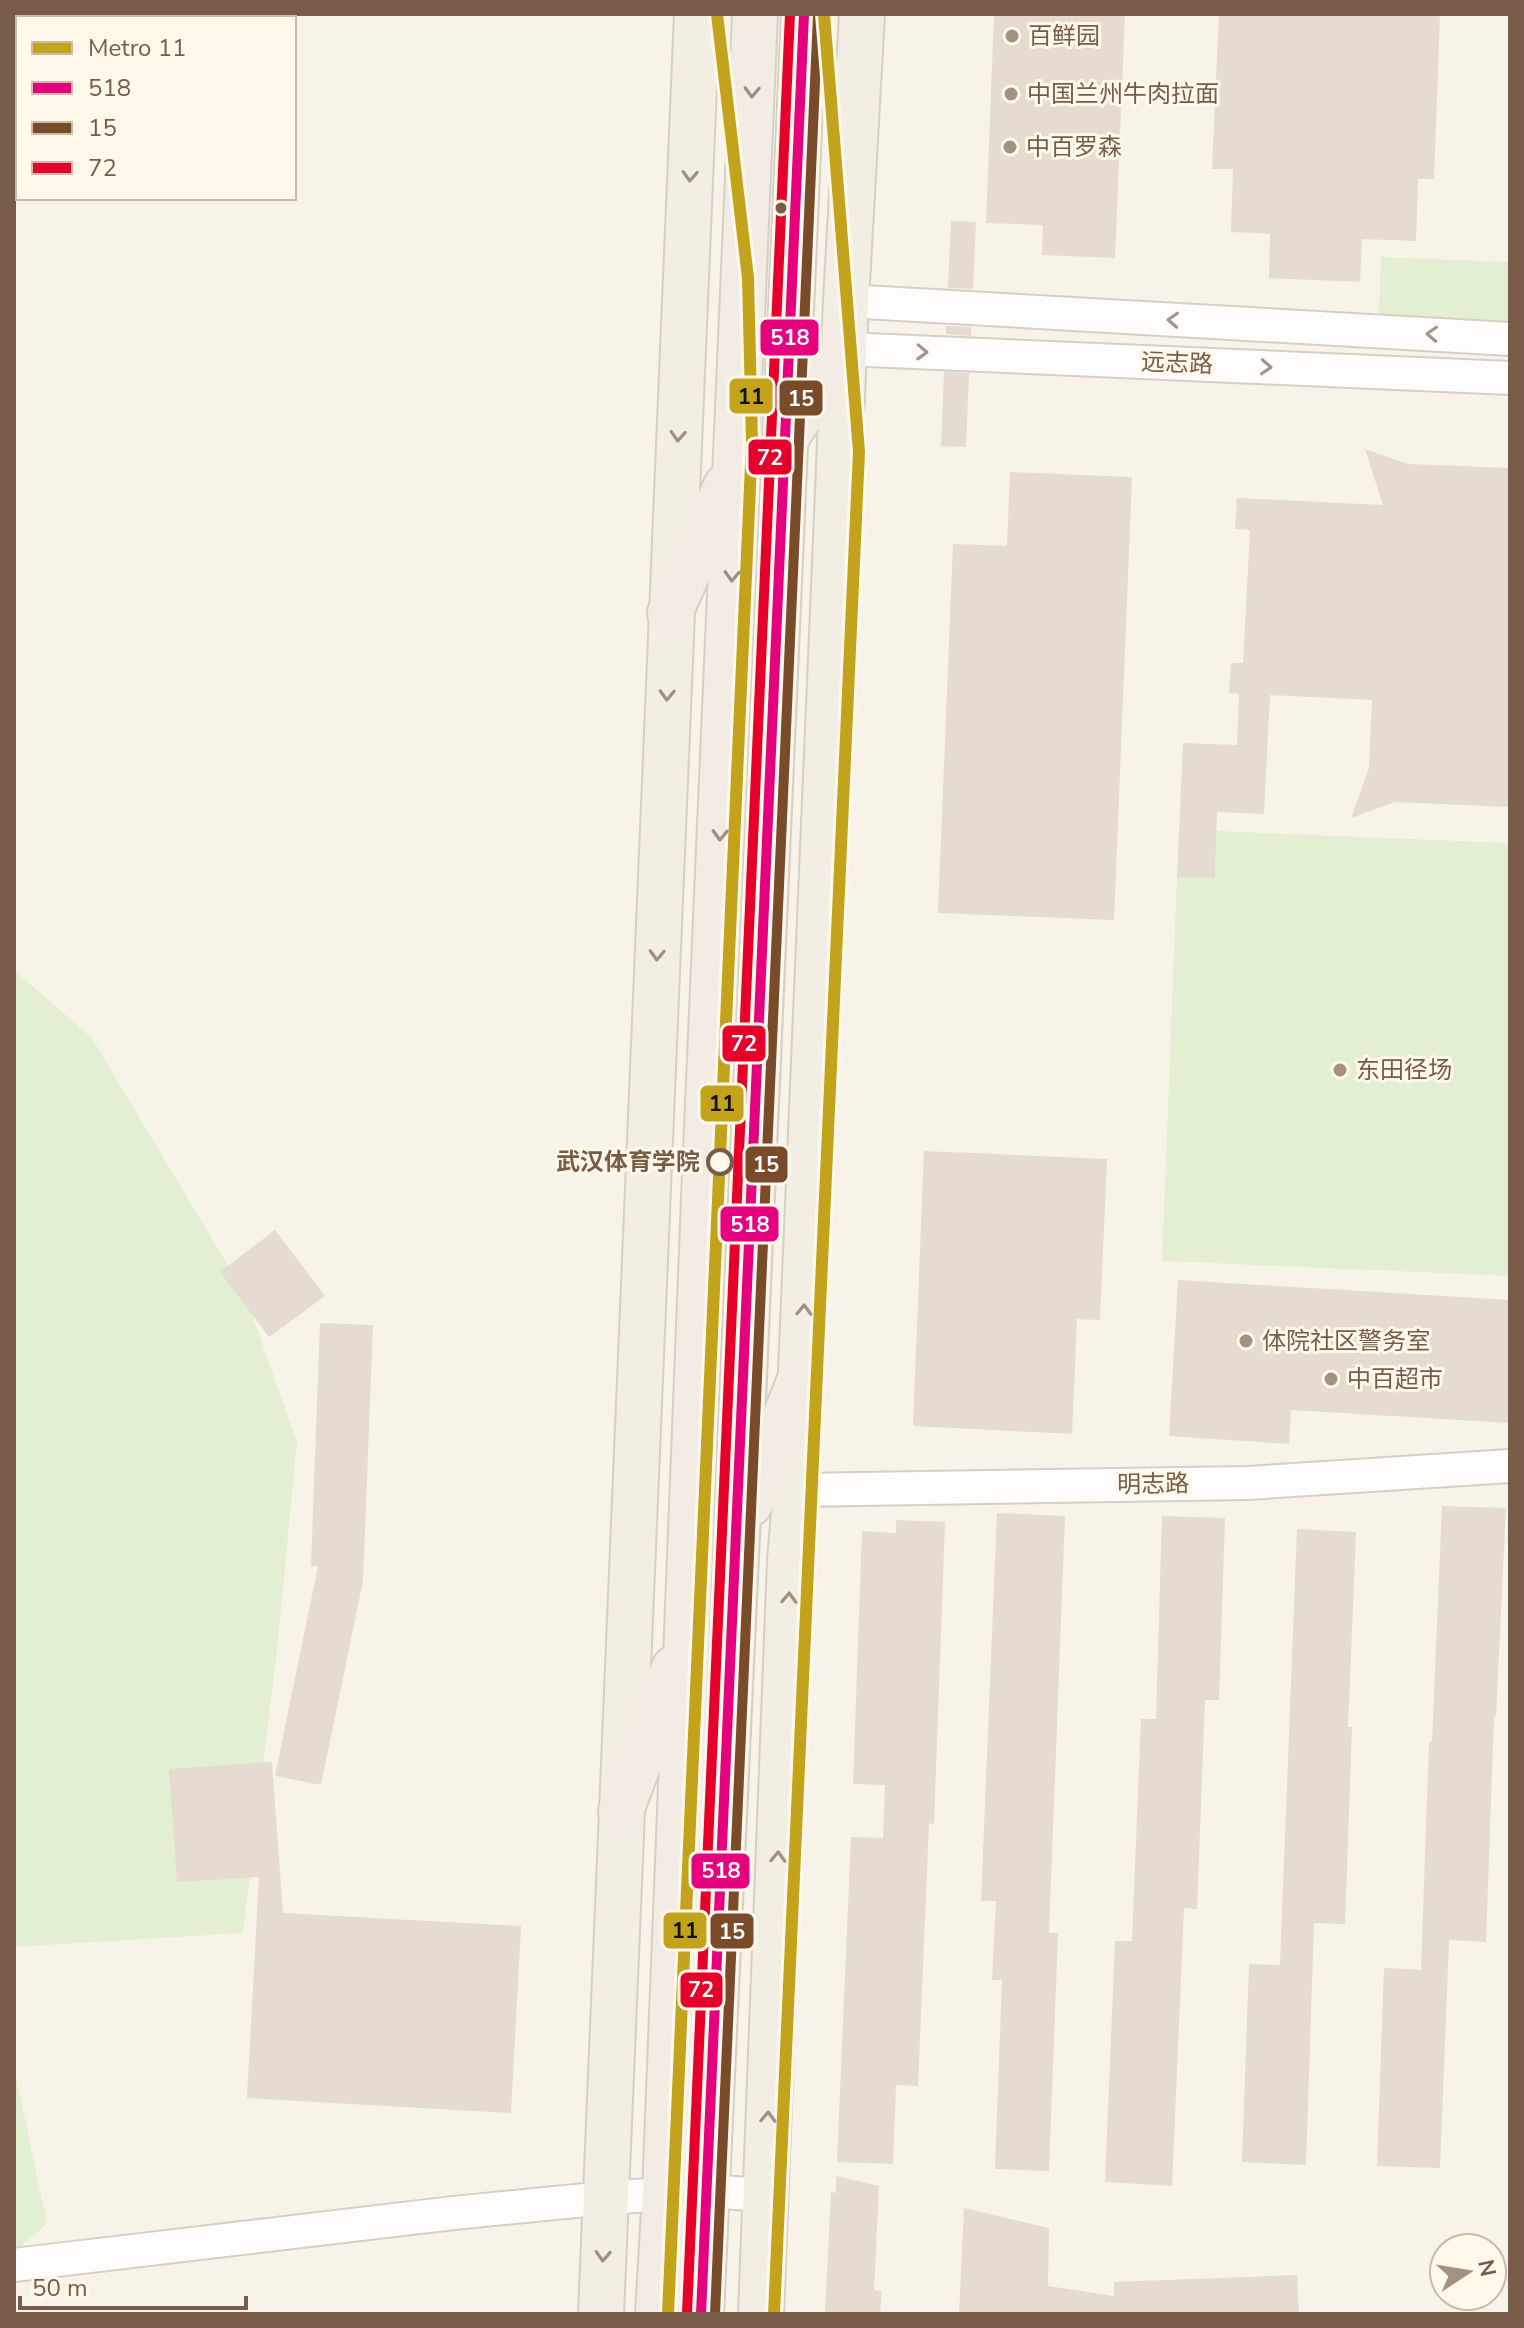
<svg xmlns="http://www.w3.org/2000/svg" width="1524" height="2328" viewBox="0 0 1524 2328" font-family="'Nunito Sans','Noto Sans SC',sans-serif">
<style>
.green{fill:#e2efd3}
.building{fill:#e5dbd0}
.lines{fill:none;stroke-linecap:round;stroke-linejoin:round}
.minor-casing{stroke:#d6cfc6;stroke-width:36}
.primary-casing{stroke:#d7cec4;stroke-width:48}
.trunk-casing{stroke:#d7cec4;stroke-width:48}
.minor{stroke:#fefdfc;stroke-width:32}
.primary{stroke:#f3eee4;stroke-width:44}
.trunk{stroke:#f2ece4;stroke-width:44}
.bus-1-casing{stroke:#fff8eb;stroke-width:16}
.bus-2-casing{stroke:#fff8eb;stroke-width:16}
.bus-3-casing{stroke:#fff8eb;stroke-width:16}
.bus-1{stroke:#e5007d;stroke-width:10}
.bus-2{stroke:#7a4b2a;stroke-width:10}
.bus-3{stroke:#e4002b;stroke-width:10}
.metro-1-casing{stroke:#fff8eb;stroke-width:18}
.metro-1{stroke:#c4a31c;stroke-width:12}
.oneway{stroke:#a38e7e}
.oneway2{stroke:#a38f7e}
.oneway3{stroke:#a79486}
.poi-dot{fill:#a59180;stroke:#fff8eb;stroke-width:3}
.bus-dot{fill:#785c47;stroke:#fff8eb;stroke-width:3}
.stop-dot{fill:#fff8eb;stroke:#785c47;stroke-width:4}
.labels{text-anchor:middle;stroke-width:6;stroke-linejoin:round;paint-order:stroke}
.poi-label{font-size:24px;fill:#785c47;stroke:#fff8eb;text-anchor:start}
.street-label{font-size:24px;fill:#785c47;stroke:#fff8eb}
.stop-label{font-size:24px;font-weight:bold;fill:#785c47;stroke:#fff8eb;text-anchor:end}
.line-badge{stroke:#fff8eb;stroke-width:3}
.badge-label{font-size:22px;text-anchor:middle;font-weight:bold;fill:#fff}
.pale-badge-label{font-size:22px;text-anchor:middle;font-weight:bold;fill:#111}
</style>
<rect width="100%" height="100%" fill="#f8f3e9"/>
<!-- green -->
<g class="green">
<path d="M1381,257L1510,262V322L1379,316Z"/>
<path d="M1217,831L1510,843V1276L1162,1261L1177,877L1215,878Z"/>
<path d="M14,970L92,1038L244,1292L297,1442L278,1640L243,1933L14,1947Z"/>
<path d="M14,2067L47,2224L14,2252Z"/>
</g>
<!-- building -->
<g class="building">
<path d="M994,14H1125L1115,258L1042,255L1043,225L986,223Z"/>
<path d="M1219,14H1440L1434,179H1418L1416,241L1362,239L1360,282L1269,278L1270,234L1231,232L1233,169H1212Z"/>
<path d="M951,221L976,222L973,289L948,288Z"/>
<path d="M946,326L971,327V336L946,334Z"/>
<path d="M944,372L969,373L966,447L941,446Z"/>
<path d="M1365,449L1408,464L1510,468V807L1395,802L1351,818L1369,768L1372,700L1270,695L1264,814L1217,812L1215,878L1177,877L1183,743L1237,745L1239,694L1229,693L1231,663H1243L1250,530L1235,529L1237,498L1383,505Z"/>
<path d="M1010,472L1132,477L1114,920L938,913L953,544L1007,546Z"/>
<path d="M924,1151L1107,1159L1100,1320L1077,1319L1072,1434L913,1426Z"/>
<path d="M275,1230L325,1296L269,1337L220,1272Z"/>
<path d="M1178,1280L1510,1300V1423L1291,1410L1289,1444L1169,1436Z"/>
<path d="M320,1323L373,1325L363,1581L321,1785L275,1776L318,1566H311Z"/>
<path d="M1442,1506L1506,1508L1496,1716H1494L1486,1942L1449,1940L1440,2168L1377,2166L1384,1968L1421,1970L1429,1742H1432Z"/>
<path d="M997,1513L1065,1516L1049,1933H1058L1049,2171L995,2169L1002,1980H992L996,1901H981Z"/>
<path d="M1162,1516L1225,1518L1219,1700H1205L1197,1909L1184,1908L1172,2186L1105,2182L1115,1941H1132L1141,1719H1156Z"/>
<path d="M896,1520L945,1522L934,1824L929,1823L918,2086L896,2085L893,2164L837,2162L851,1837L883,1838L885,1785L853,1784L862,1531L896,1533Z"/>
<path d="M1297,1529L1356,1532L1348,1727H1352L1345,1924L1314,1923L1306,2165L1242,2162L1249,1964L1280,1965Z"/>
<path d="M272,1762L283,1913L521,1926L511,2113L247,2098L259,1877L177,1882L169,1769Z"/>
<path d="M836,2176L879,2186L874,2290L882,2291L880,2314H825L831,2192L836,2193Z"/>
<path d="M964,2208L1049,2228L1048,2286L1114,2296V2282L1297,2275L1299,2314H959Z"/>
</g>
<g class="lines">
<!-- minor casing -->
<g class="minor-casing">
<g id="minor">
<path d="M846,301L1510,339"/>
<path d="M844,349L1510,378"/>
<path d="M796,1490L1248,1483L1510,1466"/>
<path d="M14,2265L453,2213L606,2198L706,2191L765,2195"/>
</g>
</g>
<!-- primary casing -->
<g class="primary-casing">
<g id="primary">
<path d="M601,2314C635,1547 663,781 697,14"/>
<path d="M761,2314L790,1560L796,1490L846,301L862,14"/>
</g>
</g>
<!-- trunk casing -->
<g class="trunk-casing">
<g id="trunk">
<path d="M788,435L844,349"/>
<path d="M670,613L726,486"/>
<path d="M750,1504L801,1377"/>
<path d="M621,1811L674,1668"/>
<path d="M658,2314L665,2193L705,1173L755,14"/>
<path d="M701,2314L737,1536L804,14"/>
</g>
</g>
<!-- minor -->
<use href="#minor" class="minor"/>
<!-- primary -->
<use href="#primary" class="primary"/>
<!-- trunk -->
<use href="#trunk" class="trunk"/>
<!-- bus-1 casing -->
<g class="bus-1-casing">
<path id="bus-1" d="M701,2314L804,14"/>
</g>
<!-- bus-2 casing -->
<g class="bus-2-casing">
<path id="bus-2" d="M715,2314L818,15"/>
</g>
<!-- bus-3 casing -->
<g class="bus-3-casing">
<path id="bus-3" d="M687,2313L790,14"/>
</g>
<!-- bus-1 -->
<use href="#bus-1" class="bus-1"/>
<!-- bus-2 -->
<use href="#bus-2" class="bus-2"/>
<!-- bus-3 -->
<use href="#bus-3" class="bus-3"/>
<!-- metro-1 casing -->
<g class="metro-1-casing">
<g id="metro-1">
<path d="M668,2314L752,442L748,278L717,14"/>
<path d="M774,2314L859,452L824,14"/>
</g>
</g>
<!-- metro-1 -->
<use href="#metro-1" class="metro-1"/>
</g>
<!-- one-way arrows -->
<defs><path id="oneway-chevron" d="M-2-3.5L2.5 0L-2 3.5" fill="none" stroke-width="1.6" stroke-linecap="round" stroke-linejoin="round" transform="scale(2)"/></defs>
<g class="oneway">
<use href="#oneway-chevron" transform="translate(752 92) rotate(92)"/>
<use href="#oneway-chevron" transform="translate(732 576) rotate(92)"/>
<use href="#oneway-chevron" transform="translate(720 835) rotate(92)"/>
</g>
<g class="oneway2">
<use href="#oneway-chevron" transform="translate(690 176) rotate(93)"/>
<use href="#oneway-chevron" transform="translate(678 436) rotate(93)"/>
<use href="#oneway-chevron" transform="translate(667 695) rotate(92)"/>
<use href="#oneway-chevron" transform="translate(657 955) rotate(92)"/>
<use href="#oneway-chevron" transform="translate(804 1310) rotate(-88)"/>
<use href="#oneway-chevron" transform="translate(789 1598) rotate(-88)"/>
<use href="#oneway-chevron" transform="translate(778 1857) rotate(-88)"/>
<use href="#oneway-chevron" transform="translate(768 2117) rotate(-88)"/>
<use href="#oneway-chevron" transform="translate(603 2256) rotate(93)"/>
</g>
<g class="oneway3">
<use href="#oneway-chevron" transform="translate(1173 320) rotate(-177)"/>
<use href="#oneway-chevron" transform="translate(1432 334) rotate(-177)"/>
<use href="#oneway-chevron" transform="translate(922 352) rotate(2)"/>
<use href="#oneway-chevron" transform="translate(1266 367) rotate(3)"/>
</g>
<!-- markers -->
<g class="poi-dot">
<circle cx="1012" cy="36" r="8"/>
<circle cx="1011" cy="94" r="8"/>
<circle cx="1010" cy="147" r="8"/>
<circle cx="1340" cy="1070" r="8"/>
<circle cx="1246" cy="1341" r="8"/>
<circle cx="1331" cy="1379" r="8"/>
</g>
<circle class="bus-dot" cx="781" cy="208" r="7"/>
<circle class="stop-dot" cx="720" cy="1162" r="12"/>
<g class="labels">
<!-- poi labels -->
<g class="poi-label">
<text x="1028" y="44">百鲜园</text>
<text x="1027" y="102">中国兰州牛肉拉面</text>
<text x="1026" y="155">中百罗森</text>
<text x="1356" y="1078">东田径场</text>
<text x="1262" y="1349">体院社区警务室</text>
<text x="1347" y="1387">中百超市</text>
</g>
<!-- street labels -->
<g class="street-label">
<text transform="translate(1177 363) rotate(2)" y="8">远志路</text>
<text transform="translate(1153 1484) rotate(-1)" y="8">明志路</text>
</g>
<!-- stop labels -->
<g class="stop-label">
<text x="700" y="1170">武汉体育学院</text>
</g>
</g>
<g class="line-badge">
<rect x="759" y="318" width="61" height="39" rx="8" fill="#e5007d"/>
<rect x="728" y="377" width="46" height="38" rx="8" fill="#c4a31c"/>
<rect x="778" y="379" width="46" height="38" rx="8" fill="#7a4b2a"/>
<rect x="747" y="438" width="46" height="38" rx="8" fill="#e4002b"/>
<rect x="721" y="1024" width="46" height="39" rx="8" fill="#e4002b"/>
<rect x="699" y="1084" width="46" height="39" rx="8" fill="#c4a31c"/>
<rect x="744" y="1145" width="45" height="39" rx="8" fill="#7a4b2a"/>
<rect x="719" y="1205" width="61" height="38" rx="8" fill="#e5007d"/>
<rect x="690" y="1852" width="61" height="38" rx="8" fill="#e5007d"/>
<rect x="662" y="1911" width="46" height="39" rx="8" fill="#c4a31c"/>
<rect x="709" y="1912" width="46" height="38" rx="8" fill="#7a4b2a"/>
<rect x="679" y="1971" width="45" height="38" rx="8" fill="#e4002b"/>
</g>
<g class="badge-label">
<text x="790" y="345">518</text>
<text x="801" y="406">15</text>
<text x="770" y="465">72</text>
<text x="744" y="1051">72</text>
<text x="766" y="1172">15</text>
<text x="750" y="1232">518</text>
<text x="721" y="1878">518</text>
<text x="732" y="1939">15</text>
<text x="701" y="1997">72</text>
</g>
<g class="pale-badge-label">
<text x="751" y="404">11</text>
<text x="722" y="1111">11</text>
<text x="685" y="1938">11</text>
</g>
<!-- border -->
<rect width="1524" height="2328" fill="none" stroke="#785c47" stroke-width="32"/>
<!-- legend -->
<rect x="16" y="16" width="280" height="184" fill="#fff8eb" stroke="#c9baa9" stroke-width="2"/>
<rect x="32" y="42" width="40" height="12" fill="#c4a31c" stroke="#c9baa9" stroke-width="2"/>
<text x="88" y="56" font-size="24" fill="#785c47">Metro 11</text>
<rect x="32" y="82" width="40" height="12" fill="#e5007d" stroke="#c9baa9" stroke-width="2"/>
<text x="88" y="96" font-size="24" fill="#785c47">518</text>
<rect x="32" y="122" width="40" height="12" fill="#7a4b2a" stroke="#c9baa9" stroke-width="2"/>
<text x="88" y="136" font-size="24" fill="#785c47">15</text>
<rect x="32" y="162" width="40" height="12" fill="#e4002b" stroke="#c9baa9" stroke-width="2"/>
<text x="88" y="176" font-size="24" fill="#785c47">72</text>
<!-- north arrow -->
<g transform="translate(1468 2272) rotate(78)"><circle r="38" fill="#fff8eb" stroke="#c9baa9" stroke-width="2"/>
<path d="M0-6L14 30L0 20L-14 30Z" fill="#a59180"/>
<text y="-12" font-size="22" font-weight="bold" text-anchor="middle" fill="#785c47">N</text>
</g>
<!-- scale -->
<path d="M20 2296v12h226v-12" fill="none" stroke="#785c47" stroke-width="4"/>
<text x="32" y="2296" font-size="24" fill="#785c47" stroke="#fff8eb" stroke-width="6" paint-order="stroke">50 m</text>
</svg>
